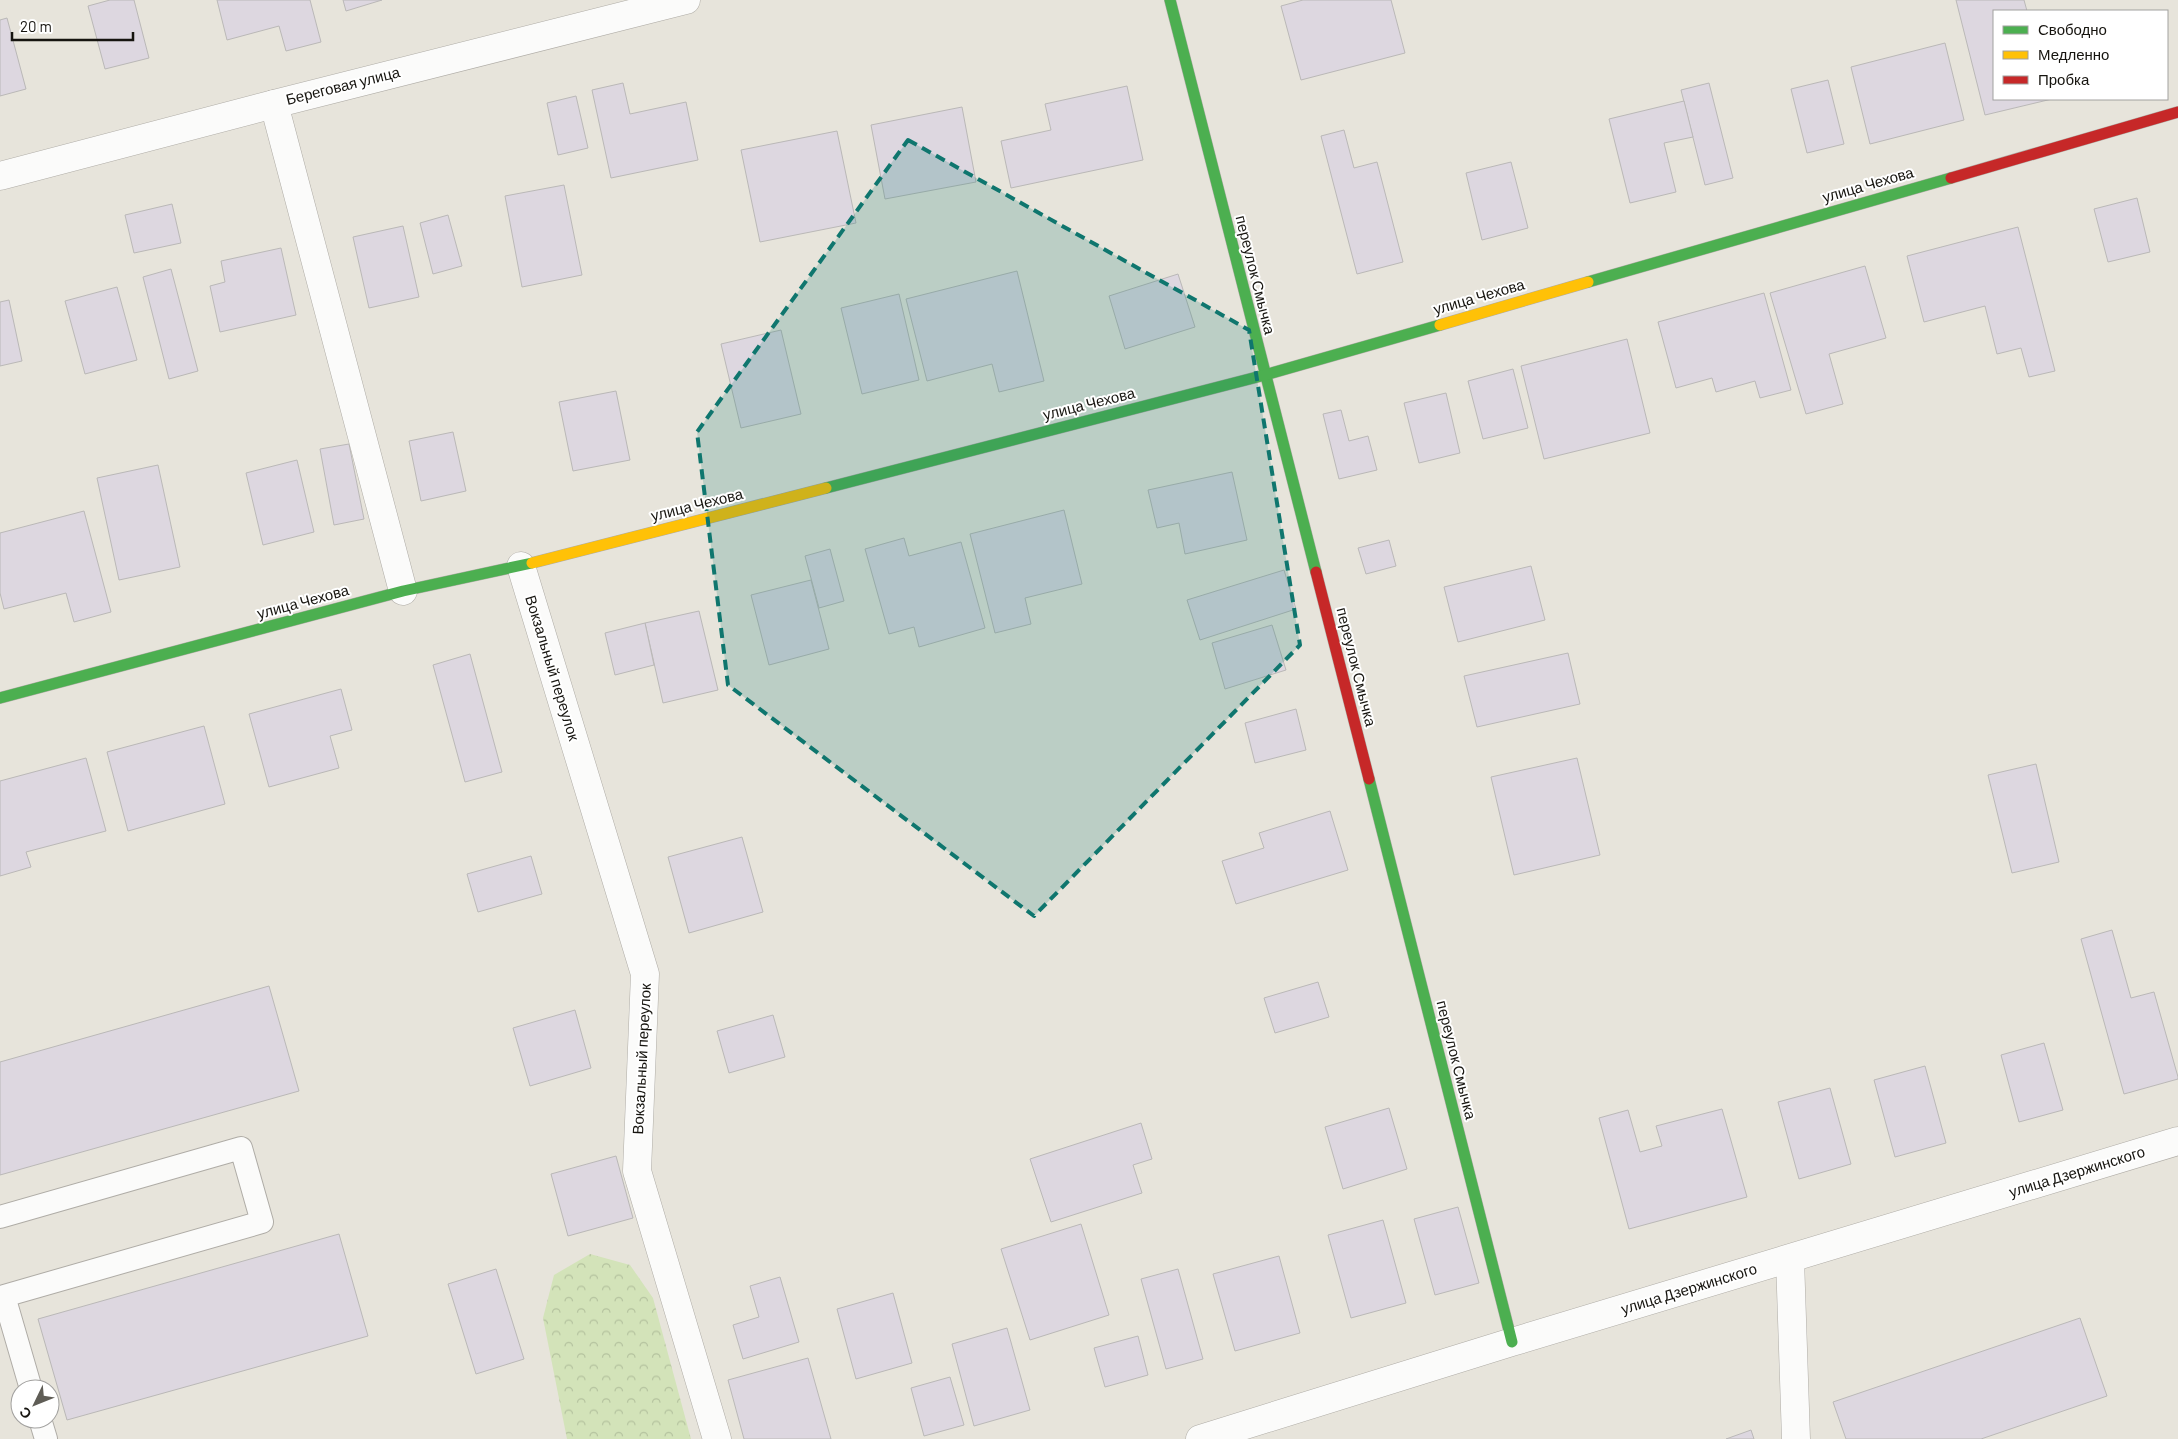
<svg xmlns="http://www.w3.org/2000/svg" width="2178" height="1439" viewBox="0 0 2178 1439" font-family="Barlow,sans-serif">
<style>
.forest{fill:url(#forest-crowns)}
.building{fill:#ddd7e0;stroke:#bab8b7}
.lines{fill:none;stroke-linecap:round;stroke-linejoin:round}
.lane-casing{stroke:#afaca6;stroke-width:24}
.street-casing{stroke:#afaca6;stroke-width:29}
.fast-casing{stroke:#afaca6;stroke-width:12}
.slow-casing{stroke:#afaca6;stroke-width:12}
.jam-casing{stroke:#afaca6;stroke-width:12}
.lane{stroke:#fbfbfa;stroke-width:22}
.street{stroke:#fbfbfa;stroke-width:28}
.fast{stroke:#4caf50;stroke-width:11}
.slow{stroke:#ffc107;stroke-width:11}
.jam{stroke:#c62828;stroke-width:11}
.marked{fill:#0f766e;fill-opacity:0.2;stroke:#0f766e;stroke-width:4;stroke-dasharray:10 6;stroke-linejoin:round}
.labels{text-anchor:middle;stroke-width:4;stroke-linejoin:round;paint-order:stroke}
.street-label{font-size:15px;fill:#16140f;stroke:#fff}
</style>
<defs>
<pattern id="forest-crowns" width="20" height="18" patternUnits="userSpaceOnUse" patternTransform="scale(1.25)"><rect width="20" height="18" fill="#d3e3b9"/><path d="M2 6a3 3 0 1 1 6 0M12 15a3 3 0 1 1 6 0" fill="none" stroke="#b4c29e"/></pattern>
</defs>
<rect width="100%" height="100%" fill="#e7e4db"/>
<!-- forest -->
<path class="forest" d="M590,1254L630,1265L653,1298L691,1439H567L543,1318L554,1275Z"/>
<!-- building -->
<g class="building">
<path d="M110,0H134L149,58L105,69L88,6Z"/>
<path d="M217,0H310L321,42L286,51L279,26L227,40Z"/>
<path d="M343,0H382L346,11Z"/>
<path d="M1303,0H1391L1405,53L1301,80L1281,6Z"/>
<path d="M1956,0H2024L2027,11H1994V99H2052L1985,115Z"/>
<path d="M7,18L26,89L0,96V20Z"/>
<path d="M1945,43L1964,120L1870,144L1851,67Z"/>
<path d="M1828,80L1844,144L1807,153L1791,89Z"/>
<path d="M623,83L630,114L686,102L698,160L611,178L592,90Z"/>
<path d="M1709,83L1733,178L1705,185L1681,90Z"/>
<path d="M1127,86L1143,160L1011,188L1001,141L1051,130L1045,104Z"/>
<path d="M576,96L588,148L558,155L547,103Z"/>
<path d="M1684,101L1693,137L1664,143L1676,192L1630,203L1609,119Z"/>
<path d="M962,107L976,182L885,199L871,125Z"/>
<path d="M1344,130L1354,168L1377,162L1403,262L1357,274L1321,136Z"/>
<path d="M837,131L856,223L760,242L741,150Z"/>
<path d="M1511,162L1528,228L1482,240L1466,173Z"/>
<path d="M564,185L582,275L522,287L505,196Z"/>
<path d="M2137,198L2150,252L2108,262L2094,209Z"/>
<path d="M172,204L181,243L134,253L125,215Z"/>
<path d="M448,215L462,266L433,274L420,223Z"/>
<path d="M403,226L419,297L369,308L353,237Z"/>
<path d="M2018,227L2055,371L2029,377L2021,348L1997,354L1985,306L1924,322L1907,256Z"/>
<path d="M281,248L296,315L220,332L210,286L225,282L221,261Z"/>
<path d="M1865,266L1886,338L1829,354L1843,404L1806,414L1770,293Z"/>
<path d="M171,269L198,371L169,379L143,277Z"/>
<path d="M1017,271L1044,381L999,392L992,364L927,381L906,299Z"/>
<path d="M1178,274L1195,327L1125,349L1109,296Z"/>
<path d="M117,287L137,360L85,374L65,301Z"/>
<path d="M1764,293L1791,390L1760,398L1755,381L1716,392L1712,378L1676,388L1658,322Z"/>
<path d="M899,294L919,380L862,394L841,308Z"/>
<path d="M9,300L22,361L0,366V302Z"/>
<path d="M781,330L801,414L741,428L721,344Z"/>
<path d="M1627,339L1650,433L1544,459L1521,366Z"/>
<path d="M1513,369L1528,428L1483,439L1468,381Z"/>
<path d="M616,391L630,460L573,471L559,402Z"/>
<path d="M1446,393L1460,453L1419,463L1404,403Z"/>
<path d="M1341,410L1349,441L1368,436L1377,470L1339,479L1323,414Z"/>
<path d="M453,432L466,491L421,501L409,441Z"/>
<path d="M349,444L364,519L334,525L320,449Z"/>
<path d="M297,460L314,532L263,545L246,473Z"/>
<path d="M158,465L180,567L119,580L97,478Z"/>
<path d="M1232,472L1247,540L1185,554L1179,523L1157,528L1148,490Z"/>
<path d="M1064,510L1082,584L1025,598L1031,624L995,633L970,534Z"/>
<path d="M84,511L111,612L74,622L66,593L4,609L0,593V533Z"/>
<path d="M904,538L909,556L961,542L985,628L919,647L914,627L889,634L865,549Z"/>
<path d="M1389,540L1396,566L1366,574L1358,548Z"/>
<path d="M830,549L844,601L819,608L805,556Z"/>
<path d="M1531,566L1545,620L1458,642L1444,587Z"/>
<path d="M1284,570L1296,609L1200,640L1187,600Z"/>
<path d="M811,580L829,649L769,665L751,595Z"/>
<path d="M699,611L718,690L663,703L645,623Z"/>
<path d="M645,623L654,665L615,675L605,633Z"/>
<path d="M1272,625L1286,670L1225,689L1212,643Z"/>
<path d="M1568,653L1580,704L1477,727L1464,676Z"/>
<path d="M470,654L502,772L465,782L433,665Z"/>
<path d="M341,689L352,730L330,736L339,768L269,787L249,714Z"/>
<path d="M1296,709L1306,750L1255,763L1245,723Z"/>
<path d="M204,726L225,804L128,831L107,752Z"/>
<path d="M86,758L106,831L26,852L31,867L0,876V781Z"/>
<path d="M1577,758L1600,855L1514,875L1491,777Z"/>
<path d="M2036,764L2059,862L2012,873L1988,775Z"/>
<path d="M1330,811L1348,870L1236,904L1222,861L1264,848L1259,833Z"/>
<path d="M742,837L763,912L689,933L668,857Z"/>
<path d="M531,856L542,894L478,912L467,874Z"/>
<path d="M2112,930L2131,998L2154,992L2178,1077V1079L2124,1094L2081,939Z"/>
<path d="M1318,982L1329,1017L1275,1033L1264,998Z"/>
<path d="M269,986L299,1091L0,1175V1062Z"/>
<path d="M575,1010L591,1068L530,1086L513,1028Z"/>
<path d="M773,1015L785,1057L729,1073L717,1031Z"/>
<path d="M2044,1043L2063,1110L2019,1122L2001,1055Z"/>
<path d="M1925,1066L1946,1143L1895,1157L1874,1080Z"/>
<path d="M1830,1088L1851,1164L1799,1179L1778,1102Z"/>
<path d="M1389,1108L1407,1169L1343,1189L1325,1127Z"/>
<path d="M1722,1109L1747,1197L1629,1229L1599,1118L1628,1110L1640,1152L1662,1146L1656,1126Z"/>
<path d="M1141,1123L1152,1159L1133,1165L1142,1193L1051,1222L1030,1159Z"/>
<path d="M616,1156L633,1218L568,1236L551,1174Z"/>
<path d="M1458,1207L1479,1283L1435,1295L1414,1219Z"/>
<path d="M1383,1220L1406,1303L1351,1318L1328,1235Z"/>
<path d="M1081,1224L1109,1315L1030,1340L1001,1249Z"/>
<path d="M339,1234L368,1336L67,1420L38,1319Z"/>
<path d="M1279,1256L1300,1333L1235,1351L1213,1274Z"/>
<path d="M496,1269L524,1359L476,1374L448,1284Z"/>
<path d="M1178,1269L1203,1359L1166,1369L1141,1279Z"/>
<path d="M780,1277L799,1342L743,1359L733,1325L759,1317L750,1286Z"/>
<path d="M893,1293L912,1363L856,1379L837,1309Z"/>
<path d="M2080,1318L2107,1396L1981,1439H1846L1833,1402Z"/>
<path d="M1007,1328L1030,1410L974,1426L952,1344Z"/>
<path d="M1138,1336L1148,1375L1105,1387L1094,1348Z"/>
<path d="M808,1358L831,1439H744L728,1380Z"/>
<path d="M950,1377L964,1425L924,1436L911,1388Z"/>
<path d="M1751,1430L1754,1439H1726Z"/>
</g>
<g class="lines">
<!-- lane casing -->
<g class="lane-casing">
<g id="lane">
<path d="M0,1217L241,1148L262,1222L4,1296L31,1389"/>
<path d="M40,1419L46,1439"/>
</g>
</g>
<!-- street casing -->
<g class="street-casing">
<g id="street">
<path d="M274,104L403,591"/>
<path d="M0,176L274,104L686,0"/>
<path d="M521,566L645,974L637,1171L717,1439"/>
<path d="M1790,1259L1796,1439"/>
<path d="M1200,1439L1512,1342L2178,1141"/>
</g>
</g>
<!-- fast casing -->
<g class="fast-casing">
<g id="fast">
<path d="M1170,0L1316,572"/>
<path d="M1588,282L1951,178"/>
<path d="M826,488L1265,375L1440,325"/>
<path d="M0,698L403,591L532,563"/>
<path d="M1369,779L1512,1342"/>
</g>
</g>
<!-- slow casing -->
<g class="slow-casing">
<g id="slow">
<path d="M1440,325L1588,282"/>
<path d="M532,563L826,488"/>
</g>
</g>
<!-- jam casing -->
<g class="jam-casing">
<g id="jam">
<path d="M1951,178L2178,112"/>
<path d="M1316,572L1369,779"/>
</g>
</g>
<!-- lane -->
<use href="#lane" class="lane"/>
<!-- street -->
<use href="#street" class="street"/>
<!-- fast -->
<use href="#fast" class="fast"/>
<!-- slow -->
<use href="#slow" class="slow"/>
<!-- jam -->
<use href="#jam" class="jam"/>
</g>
<!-- marked area -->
<path class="marked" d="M908,140L1249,330L1300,645L1034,916L728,685L697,432Z"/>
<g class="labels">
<!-- street labels -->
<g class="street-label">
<text transform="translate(343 86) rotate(-14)" y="5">Береговая улица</text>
<text transform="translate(1868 185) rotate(-16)" y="5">улица Чехова</text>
<text transform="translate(1255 275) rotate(76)" y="5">переулок Смычка</text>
<text transform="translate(1479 297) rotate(-16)" y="5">улица Чехова</text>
<text transform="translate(1089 404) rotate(-14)" y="5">улица Чехова</text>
<text transform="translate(697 505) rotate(-14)" y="5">улица Чехова</text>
<text transform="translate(303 602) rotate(-15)" y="5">улица Чехова</text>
<text transform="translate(1356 667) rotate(76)" y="5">переулок Смычка</text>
<text transform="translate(552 668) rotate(73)" y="5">Вокзальный переулок</text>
<text transform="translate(642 1059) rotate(-87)" y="5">Вокзальный переулок</text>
<text transform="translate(1456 1060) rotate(76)" y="5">переулок Смычка</text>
<text transform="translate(2077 1172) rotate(-17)" y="5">улица Дзержинского</text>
<text transform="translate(1689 1289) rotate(-17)" y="5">улица Дзержинского</text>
</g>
</g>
<!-- legend -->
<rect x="1993" y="10" width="175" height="90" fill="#ffffff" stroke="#a2a19f"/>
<rect x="2003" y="26" width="25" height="8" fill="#4caf50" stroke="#a2a19f"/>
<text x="2038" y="35" font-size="15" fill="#16140f">Свободно</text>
<rect x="2003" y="51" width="25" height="8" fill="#ffc107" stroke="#a2a19f"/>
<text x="2038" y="60" font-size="15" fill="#16140f">Медленно</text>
<rect x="2003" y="76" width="25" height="8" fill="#c62828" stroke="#a2a19f"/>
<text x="2038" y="85" font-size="15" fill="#16140f">Пробка</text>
<!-- north arrow -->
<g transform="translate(35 1404) rotate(227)"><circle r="24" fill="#ffffff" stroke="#a2a19f"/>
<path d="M0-4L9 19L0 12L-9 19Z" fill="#5f5d56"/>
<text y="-8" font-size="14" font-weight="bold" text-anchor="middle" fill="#16140f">С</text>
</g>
<!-- scale -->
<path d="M12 32v8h121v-8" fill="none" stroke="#16140f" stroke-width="2.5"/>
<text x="20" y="32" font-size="15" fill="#16140f" stroke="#ffffff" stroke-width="4" paint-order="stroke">20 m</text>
</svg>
